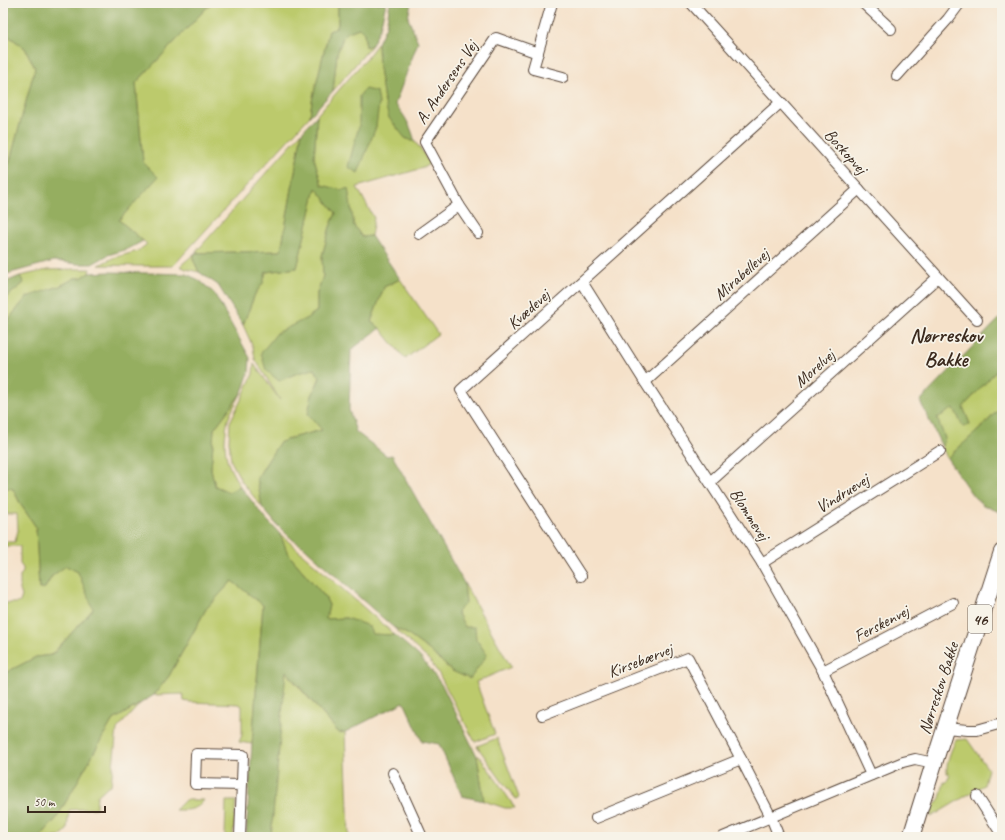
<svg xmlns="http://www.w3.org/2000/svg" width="1005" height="840" viewBox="0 0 1005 840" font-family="Caveat,sans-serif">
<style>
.green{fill:#bcca6c;stroke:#7c7a45}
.forest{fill:#95ae60;stroke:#686c3f}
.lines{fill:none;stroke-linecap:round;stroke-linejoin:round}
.minor-casing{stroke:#574538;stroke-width:12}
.primary-casing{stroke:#574538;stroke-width:18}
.minor{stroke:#fff;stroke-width:10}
.primary{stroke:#fff;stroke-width:16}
.labels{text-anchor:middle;stroke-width:3.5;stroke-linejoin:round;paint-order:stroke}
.shield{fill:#f7f3e8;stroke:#73665b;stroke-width:1}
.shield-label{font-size:16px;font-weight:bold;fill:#3b2a1e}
.street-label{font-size:17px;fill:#3b2a1e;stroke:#f7f3e8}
.district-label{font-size:21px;font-weight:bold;fill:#3b2a1e;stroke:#f7f3e8}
</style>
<rect width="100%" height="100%" fill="#f7f3e8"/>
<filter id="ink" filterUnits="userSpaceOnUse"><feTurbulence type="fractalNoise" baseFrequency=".025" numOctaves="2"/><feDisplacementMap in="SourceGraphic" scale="8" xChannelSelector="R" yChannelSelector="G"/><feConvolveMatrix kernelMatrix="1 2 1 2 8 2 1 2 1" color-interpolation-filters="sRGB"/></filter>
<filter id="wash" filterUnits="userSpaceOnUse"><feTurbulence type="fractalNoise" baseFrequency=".012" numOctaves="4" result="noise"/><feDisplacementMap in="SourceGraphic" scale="16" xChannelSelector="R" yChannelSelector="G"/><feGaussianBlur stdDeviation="0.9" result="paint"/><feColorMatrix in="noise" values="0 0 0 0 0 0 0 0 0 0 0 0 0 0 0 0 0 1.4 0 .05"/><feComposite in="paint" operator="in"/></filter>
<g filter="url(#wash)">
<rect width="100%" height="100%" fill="#f5e1c9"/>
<!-- green -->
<g class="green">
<path d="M211,3H338V25L335,29L329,31L312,101L310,116L173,266H141L99,265L113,258L138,251L147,244L119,220L157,177L143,162L136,83Z"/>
<path d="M359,28L364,33L366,47L372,45L333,91L337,54L343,37L348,32Z"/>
<path d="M3,32L25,48L35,68L9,165L3,162Z"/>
<path d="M378,43L379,68L384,100L405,138L415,142L423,152L429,164L423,168L357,187L374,218L371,236L362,237L354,226L342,190L322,186L314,158L317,115L365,60Z"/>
<path d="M302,132L281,251L195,253L193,259L199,272L186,269L180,266L195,253Z"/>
<path d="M316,187L336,213L330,227L322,256L323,276L317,293V311L307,318L279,381L295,374L314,368L320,377L311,398L322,430L291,438L279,443L257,478L262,507L242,482L231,461L229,441L230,422L240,402L253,374L254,364L280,400L255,359L253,347L243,325L255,294L263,283L266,272L297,268Z"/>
<path d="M77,269H90L89,273L81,278H75L60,286L27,297L3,326V300L24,283L20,276L47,270Z"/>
<path d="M400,279L438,334L405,359L380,328L371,322L384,287Z"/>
<path d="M1002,365V406L982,427L947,458L942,447L936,418L954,408L963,427L970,424L963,407Z"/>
<path d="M242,392C237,401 231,411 228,420C226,426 226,433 225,439C225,460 229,468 240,486L229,492L215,486L211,469L214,429Z"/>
<path d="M3,487L13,489L21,505L36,527L39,589L45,588L52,576L66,565L78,572L94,609L51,655L36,657L3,674V603H18L20,602L22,596L20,590V576L23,572V568L20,564V546H3V542H15L18,530L17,514H3Z"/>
<path d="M280,534L395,635H372L346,618L326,619L329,605L325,597L288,554Z"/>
<path d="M232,581L263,604L252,744L239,742L242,735V706L239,704L189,702L184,701L183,694L154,695L169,676L206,609Z"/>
<path d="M464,583L511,667L476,682L495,734L475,742L439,674L429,660L418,650L408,641L393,627L407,634L429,650L452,671L487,655L476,639L465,627L457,612L466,603Z"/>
<path d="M285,671L339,733L345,732L349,837H271Z"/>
<path d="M140,704L117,729L111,785L108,786L97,796L96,808L69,810L67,830L59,837H40L56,819L112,721Z"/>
<path d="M497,738L519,797L516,799L501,780L477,746Z"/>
<path d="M967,739L988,769L984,785L931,817L932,809L940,798L944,782L946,783L950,775L947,773C946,762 951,750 956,740Z"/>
<path d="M477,756H479L495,778L515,808H505L484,801Z"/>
<path d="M185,800H204C197,811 187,810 175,810Z"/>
<path d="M226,801H236L233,837H225Z"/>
</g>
<!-- forest -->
<g class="forest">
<path d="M3,3H211L136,83L143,162L158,177L119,220L143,241L128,249L108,255L92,264H78L54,261L3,275V179L10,161L35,68L25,48L3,32Z"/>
<path d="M338,3H386L380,28L372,45L366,47L364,33L359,28L348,32L343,37L337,54L333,91L310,116L312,101L329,31L335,29L338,25Z"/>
<path d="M390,3H411L408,18L418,42L395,104C405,116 411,126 415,142L405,138L389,118L384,100L379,68L378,43L386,26Z"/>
<path d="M365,89L377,92L379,103L376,127L358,173L348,167L359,126V96Z"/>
<path d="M317,115L314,158L322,185L342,190L348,188L354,226L362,237L371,236L400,279L384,287L371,322L380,328L351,350L349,410L356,432L387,456L392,455L464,583L466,603L457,612L465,627H475L476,639L487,655L470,679L452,671L429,650L407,634L393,627L342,582L304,547L293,540L277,525L262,507L257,478L279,443L291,438L322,430L308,414L311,398L320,378L314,369L295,374L279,381L266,370L261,353L277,333L307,318L317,311V293L323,276L322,256L330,227L336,213L316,188L297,268L266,272L263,283L255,294L243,325L218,285L199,272L193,259L195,253L281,251L302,132Z"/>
<path d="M109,272L186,274L199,280L214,293L250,358L249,372L242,392L214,429L211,469L215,486L229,492L240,486L266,519L280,534L288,554L325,597L329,605L326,619L346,618L369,626L372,634L395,635L419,656L431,670L443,687L477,756L484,801L462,796L439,744L422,741L404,702L345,732L339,733L286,671L271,837H246L252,744L263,605L232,581L206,609L169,676L154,695L112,721L56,819L40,837H3V674L36,657L52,655L93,609L78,572L66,566L52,576L45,588L39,589L36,527L21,505L13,489L3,487V326L27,297L60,286L75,278H81L89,273Z"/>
<path d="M20,276L24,283L3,300V283Z"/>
<path d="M1002,316V365L963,407L970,424L963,427L954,408L937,418L945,438L942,447L920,401Z"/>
<path d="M1002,406V513L983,505L973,496L947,458L982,427Z"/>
</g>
</g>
<g filter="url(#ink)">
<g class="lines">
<!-- minor casing -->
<g class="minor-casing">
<g id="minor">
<path d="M552,3L533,69L563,77"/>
<path d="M691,3L977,320"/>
<path d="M863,3L891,29"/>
<path d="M897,76L948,19L960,3"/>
<path d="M478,233L459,205L425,142L496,38L538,53"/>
<path d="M419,234L459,205"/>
<path d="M582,282L645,382L762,563L823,671L871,775"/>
<path d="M645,382L859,189"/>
<path d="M710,482L938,277"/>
<path d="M762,563L940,451"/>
<path d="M581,576L461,390L780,103"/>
<path d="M823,671L953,603"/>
<path d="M542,715L688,658L741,759L771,817L779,837"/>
<path d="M945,728L968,730H977L1002,723"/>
<path d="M393,773L422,837"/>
<path d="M977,796L1002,835"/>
<path d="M596,818L741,759"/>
<path d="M240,837L243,755L196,754L195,784L242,785"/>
<path d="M723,837L903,762L915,759L934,763"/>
</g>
</g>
<!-- primary casing -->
<g class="primary-casing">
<path id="primary" d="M911,837L934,763L1002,552"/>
</g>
<!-- minor -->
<use href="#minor" class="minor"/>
<!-- primary -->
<use href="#primary" class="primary"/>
</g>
</g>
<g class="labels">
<!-- shield labels -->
<rect class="shield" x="968" y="605" width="24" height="28" rx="3"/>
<g class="shield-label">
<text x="980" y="625">46</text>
</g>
<!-- street labels -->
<g class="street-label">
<text transform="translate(446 82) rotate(-56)" y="6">A. Andersens Vej</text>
<text transform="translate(846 151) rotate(48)" y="6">Boskopvej</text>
<text transform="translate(741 274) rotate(-42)" y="6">Mirabellevej</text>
<text transform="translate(528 309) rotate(-42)" y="6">Kvædevej</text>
<text transform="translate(814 368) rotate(-42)" y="6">Morelvej</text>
<text transform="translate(842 493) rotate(-32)" y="6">Vindruevej</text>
<text transform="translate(750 514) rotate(57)" y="6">Blommevej</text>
<text transform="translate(881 623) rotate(-28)" y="6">Ferskenvej</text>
<text transform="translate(640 660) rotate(-21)" y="6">Kirsebærvej</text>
<text transform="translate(938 688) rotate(-72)" y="6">Nørreskov Bakke</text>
</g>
<!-- district labels -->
<g class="district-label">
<text x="946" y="342">Nørreskov<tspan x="946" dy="24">Bakke</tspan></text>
</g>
</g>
<!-- margin -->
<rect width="1005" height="840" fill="none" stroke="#f7f3e8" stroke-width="16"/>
<!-- scale -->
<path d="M28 806v6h77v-6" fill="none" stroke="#3b2a1e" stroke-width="2"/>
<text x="34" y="806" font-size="12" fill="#3b2a1e" stroke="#f7f3e8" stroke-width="3" paint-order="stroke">50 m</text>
</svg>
